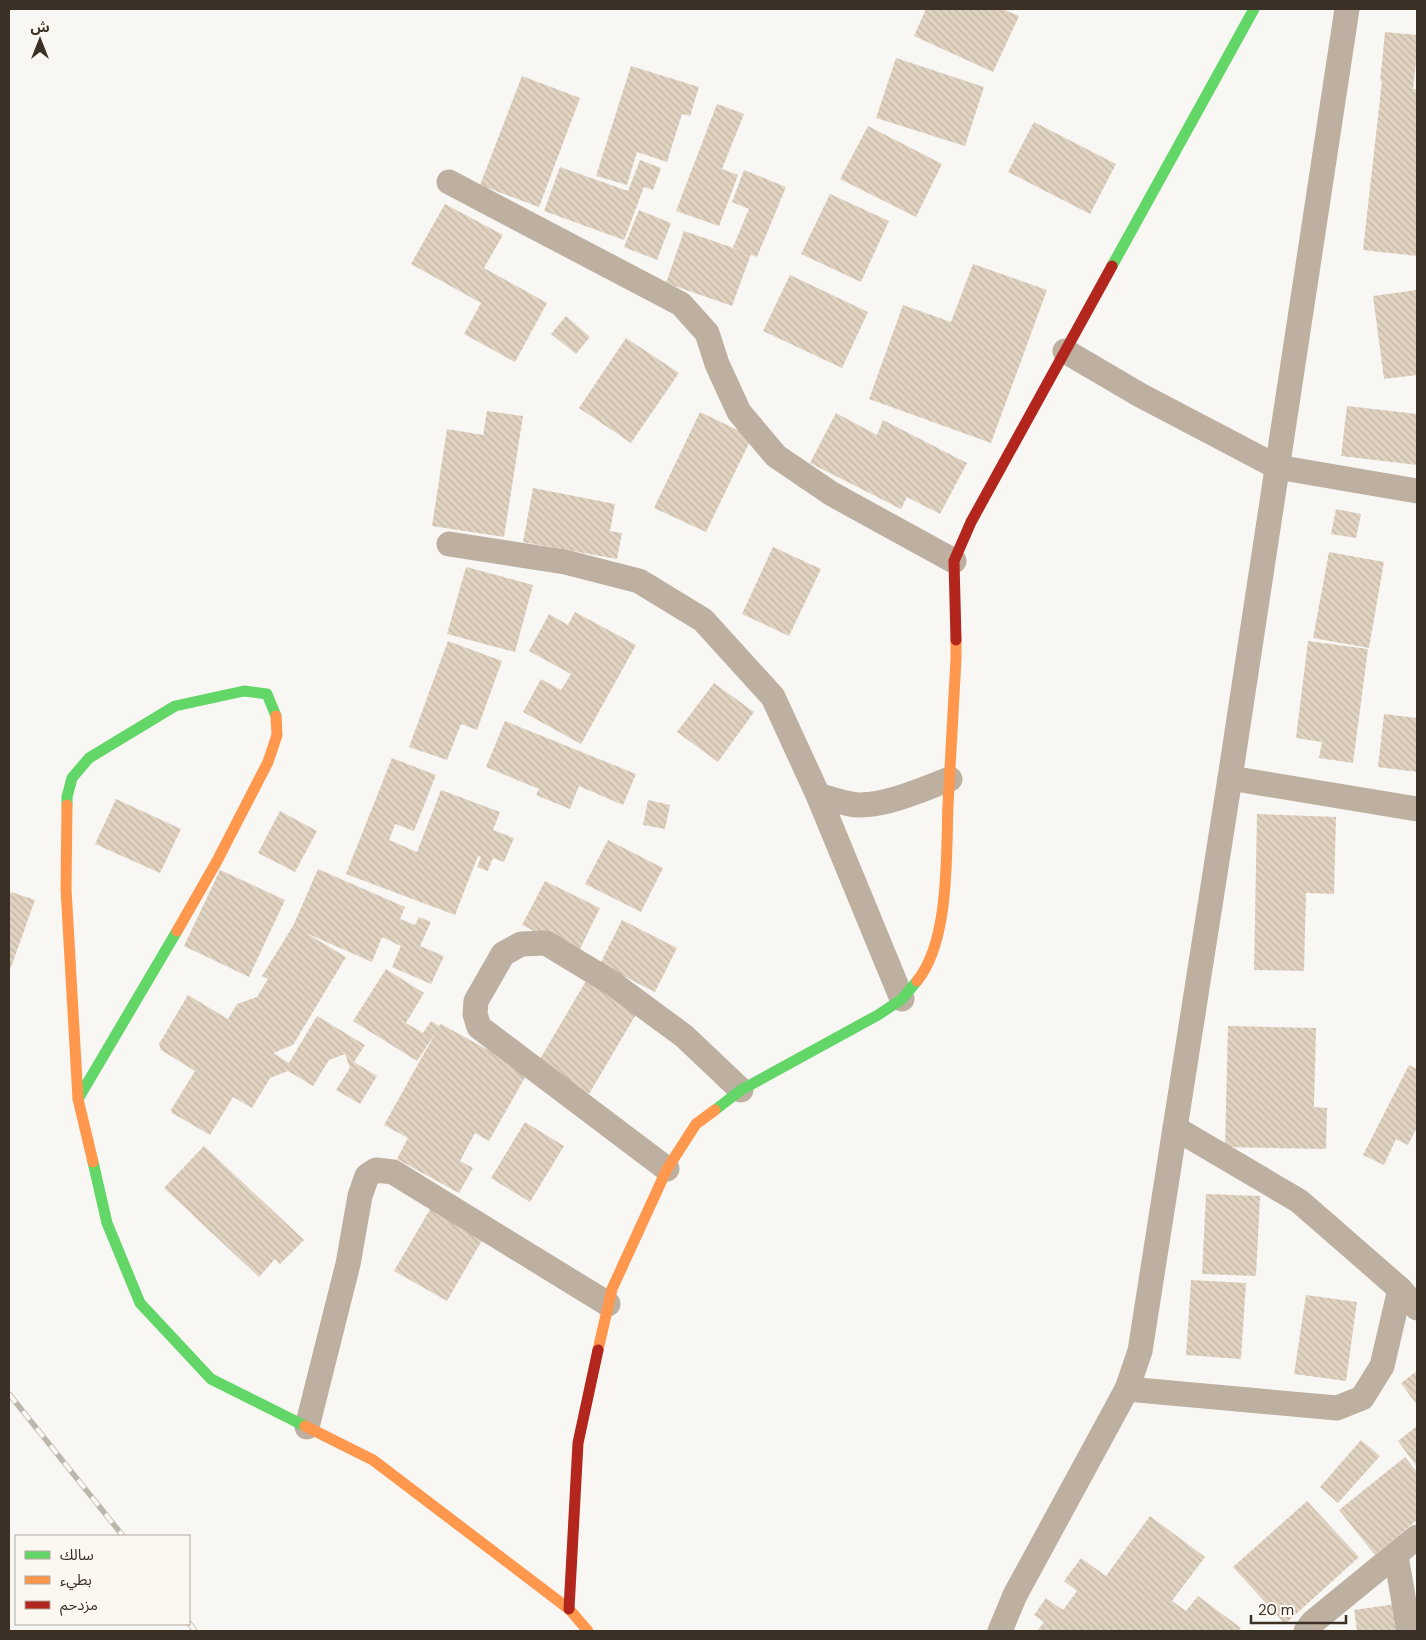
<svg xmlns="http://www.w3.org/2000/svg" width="1426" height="1640" viewBox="0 0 1426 1640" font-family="'DM Sans','Noto Sans Arabic',sans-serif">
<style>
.building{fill:url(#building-back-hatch)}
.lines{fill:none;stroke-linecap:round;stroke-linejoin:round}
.street{stroke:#bdb0a1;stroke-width:25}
.fast{stroke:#63d668;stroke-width:11}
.slow{stroke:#ff974d;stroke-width:11}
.jam{stroke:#b3261e;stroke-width:11}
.rail-casing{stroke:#bdb6ad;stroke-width:5.5}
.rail{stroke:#fcf7f1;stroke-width:4;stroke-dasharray:11;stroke-linecap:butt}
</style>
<defs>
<pattern id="building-back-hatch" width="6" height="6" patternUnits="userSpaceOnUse" patternTransform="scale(1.25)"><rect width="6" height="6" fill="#e1d3c1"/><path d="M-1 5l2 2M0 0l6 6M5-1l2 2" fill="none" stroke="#c2b5a6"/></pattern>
</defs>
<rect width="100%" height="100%" fill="#f9f7f4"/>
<!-- building -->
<g class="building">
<path d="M926,9H1002L1019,16L993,72L914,36Z"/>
<path d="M1385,32L1417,35V53L1413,89H1417V256L1363,250L1382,81H1380Z"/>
<path d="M896,58L984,87L965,146L876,118Z"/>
<path d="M631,66L699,87L690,116L682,114L667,162L637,152L627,185L596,176Z"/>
<path d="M522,76L580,98L539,207L480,185Z"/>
<path d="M717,104L744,114L722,169L738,175L719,226L676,211Z"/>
<path d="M1034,122L1116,164L1090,214L1008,172Z"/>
<path d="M868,126L942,164L916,217L840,179Z"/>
<path d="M640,160L661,168L653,190L644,187L624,240L544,211L560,167L628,191Z"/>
<path d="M744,170L786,187L757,257L733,247L749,209L732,202Z"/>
<path d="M830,194L889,221L861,282L801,254Z"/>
<path d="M445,204L503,235L484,268L547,303L515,362L464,334L481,303L411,264Z"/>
<path d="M639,210L671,223L657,260L624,247Z"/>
<path d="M684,231L751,254L732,306L666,283Z"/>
<path d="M973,264L1047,290L991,443L869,399L903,305L951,322Z"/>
<path d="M790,275L868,312L842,368L763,331Z"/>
<path d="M1417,290V375L1384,379L1373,296Z"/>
<path d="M566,316L590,337L576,354L551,334Z"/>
<path d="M626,338L679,373L631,443L579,408Z"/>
<path d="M1347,406L1417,414V465L1341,456Z"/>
<path d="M487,411L523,416L504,537L432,526L447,429L483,435Z"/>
<path d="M700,412L752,437L706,532L654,508Z"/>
<path d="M836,413L877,435L883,420L967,463L940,514L907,497L901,509L810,463Z"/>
<path d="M533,488L615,504L610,531L622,533L617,559L523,542Z"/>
<path d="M1336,509L1361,514L1356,538L1331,534Z"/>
<path d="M773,547L821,569L789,636L742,614Z"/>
<path d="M1329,552L1384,562L1369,648L1313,638Z"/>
<path d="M466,567L533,585L515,652L447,634Z"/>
<path d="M575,612L636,645L581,744L523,712L541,679L561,690L571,674L529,651L549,614L568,625Z"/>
<path d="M448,641L502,661L477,730L461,724L447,760L409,747Z"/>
<path d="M1308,641L1368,649L1353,763L1319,758L1322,742L1296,738Z"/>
<path d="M714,683L754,712L718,762L677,732Z"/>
<path d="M1384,714L1417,718V772L1378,767Z"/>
<path d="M505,721L636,774L623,805L579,786L570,809L536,795L539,789L486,767Z"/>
<path d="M392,758L436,775L414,831L395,824L389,840L417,852L441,790L500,812L493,830L514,838L504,862L493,858L488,871L477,867L481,857L478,856L455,915L346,874Z"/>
<path d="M116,799L181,829L160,873L95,844Z"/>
<path d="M648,800L670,805L665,829L643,825Z"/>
<path d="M280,811L317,831L295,872L258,853Z"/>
<path d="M1257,814L1336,817L1334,894L1306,893L1304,971L1254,970Z"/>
<path d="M608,840L663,868L641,912L585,884Z"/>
<path d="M318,869L405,907L400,919L415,925L419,917L431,922L420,946L444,956L431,984L392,967L401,946L382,937L372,962L306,933L346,957L293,1045L273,1053L289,1063L317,1016L365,1045L354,1062L377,1076L360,1104L336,1090L350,1068L345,1054L329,1060L313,1086L288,1071L270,1078L252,1108L233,1097L210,1135L172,1113L171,1110L195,1071L161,1050L159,1044L188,995L228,1019L237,1004L257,997L268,979L262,976L293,926Z"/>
<path d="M220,870L285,900L249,977L184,946Z"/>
<path d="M545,881L600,908L578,953L522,925Z"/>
<path d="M11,892L35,900L9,973V899Z"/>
<path d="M622,920L677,948L655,992L600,964Z"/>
<path d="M386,969L424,993L406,1023L423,1033L431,1021L439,1026L441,1024L528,1072L489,1141L475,1133L460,1161L473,1168L459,1193L397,1159L408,1138L384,1125L436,1032L417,1061L353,1021Z"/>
<path d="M586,981L638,1011L589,1094L537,1064Z"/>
<path d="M1228,1026L1316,1028L1314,1107L1327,1108L1326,1149L1225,1147Z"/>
<path d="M1409,1065L1417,1069V1127L1408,1145L1396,1139L1384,1165L1363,1155Z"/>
<path d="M525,1122L564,1146L530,1202L491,1178Z"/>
<path d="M204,1146L304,1240L280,1264L275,1259L259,1277L164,1188Z"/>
<path d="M1206,1194L1260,1196L1256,1276L1202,1274Z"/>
<path d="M432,1206L484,1237L447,1301L394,1271Z"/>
<path d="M1191,1280L1246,1283L1241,1359L1186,1355Z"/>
<path d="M1306,1295L1357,1302L1346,1381L1294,1374Z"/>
<path d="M1417,1371V1405L1401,1383Z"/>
<path d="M1417,1426V1467L1398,1441Z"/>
<path d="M1361,1440L1380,1456L1338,1503L1320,1487Z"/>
<path d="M1405,1457L1417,1472V1520L1375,1555L1339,1510Z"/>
<path d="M1307,1501L1359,1557L1285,1624L1233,1567Z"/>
<path d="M1150,1516L1205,1557L1172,1601L1186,1611L1198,1596L1241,1628L1238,1631H1037L1044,1622L1034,1615L1046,1598L1063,1610L1077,1591L1064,1581L1081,1558L1106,1576Z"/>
<path d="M1417,1601V1631H1357L1354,1610Z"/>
</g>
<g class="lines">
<!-- street -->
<g class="street">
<path d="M449,182L681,304L707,333L717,364L739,412L776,456L832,494L954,561"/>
<path d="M1065,351L1140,395L1277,467L1417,491"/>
<path d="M449,544L565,562L639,581L703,620L773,697L818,795L902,999"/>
<path d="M1230,778L1417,809"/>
<path d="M818,795C832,799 846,805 860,805C889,805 923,789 950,779"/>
<path d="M667,1169L479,1027L475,1014L476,1001L503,954L521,944L546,943L612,983L684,1036L741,1090"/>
<path d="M1400,1289L1417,1308"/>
<path d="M1127,1389L1337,1408L1362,1398L1382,1366L1400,1289L1299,1201L1175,1128"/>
<path d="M307,1427L348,1264L360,1196L367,1176L376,1170L393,1172L608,1304"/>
<path d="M1396,1556L1409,1631"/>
<path d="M1000,1631L1015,1595L1127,1389L1140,1351L1230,778L1347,9"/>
<path d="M1306,1631L1313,1622L1417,1537"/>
</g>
<!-- fast -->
<g class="fast">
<path d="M1112,266L1254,9"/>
<path d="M67,805V797L72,778L89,758L175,706L244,691L267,694L276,716"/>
<path d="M78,1099L177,931"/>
<path d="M715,1110L741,1090L878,1015L902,999L917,981"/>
<path d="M93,1162L107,1223L140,1303L211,1379L305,1426"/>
</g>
<!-- slow -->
<g class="slow">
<path d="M67,805L66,889L78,1099L93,1162"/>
<path d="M177,931L217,861L268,762L277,735L276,716"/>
<path d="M917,981C950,941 946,854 948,804C951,756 953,707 956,659V640"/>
<path d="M598,1350L612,1289L667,1169L696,1124L715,1110"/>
<path d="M305,1426L373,1460L569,1609L588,1631"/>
</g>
<!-- jam -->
<g class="jam">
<path d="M956,640L954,561L971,522L1112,266"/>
<path d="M569,1609L578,1443L598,1350"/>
</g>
<!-- rail casing -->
<g class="rail-casing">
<g id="rail">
<path d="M9,1394L123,1536"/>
<path d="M189,1623L195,1631"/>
</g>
</g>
<!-- rail -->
<use href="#rail" class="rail"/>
</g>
<!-- border -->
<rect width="1426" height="1640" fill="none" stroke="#3a3025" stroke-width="20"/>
<!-- legend -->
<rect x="15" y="1535" width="175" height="90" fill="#fcf7f1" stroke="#aea79f"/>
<rect x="25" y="1551" width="25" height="8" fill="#63d668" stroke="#aea79f"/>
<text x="60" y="1560" font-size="15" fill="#3a3025">سالك</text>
<rect x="25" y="1576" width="25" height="8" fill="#ff974d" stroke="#aea79f"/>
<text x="60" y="1585" font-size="15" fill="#3a3025">بطيء</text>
<rect x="25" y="1601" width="25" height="8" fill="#b3261e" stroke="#aea79f"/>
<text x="60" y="1610" font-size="15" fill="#3a3025">مزدحم</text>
<!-- north arrow -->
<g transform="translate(40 40)" stroke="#fcf7f1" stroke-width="4" paint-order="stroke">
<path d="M0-4L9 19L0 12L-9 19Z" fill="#3a3025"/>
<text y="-8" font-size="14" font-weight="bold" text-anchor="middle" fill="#3a3025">ش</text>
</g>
<!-- scale -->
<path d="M1251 1615v8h95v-8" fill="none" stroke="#3a3025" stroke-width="2.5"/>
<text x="1258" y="1615" font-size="15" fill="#3a3025" stroke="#fcf7f1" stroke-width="4" paint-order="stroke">20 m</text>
</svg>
